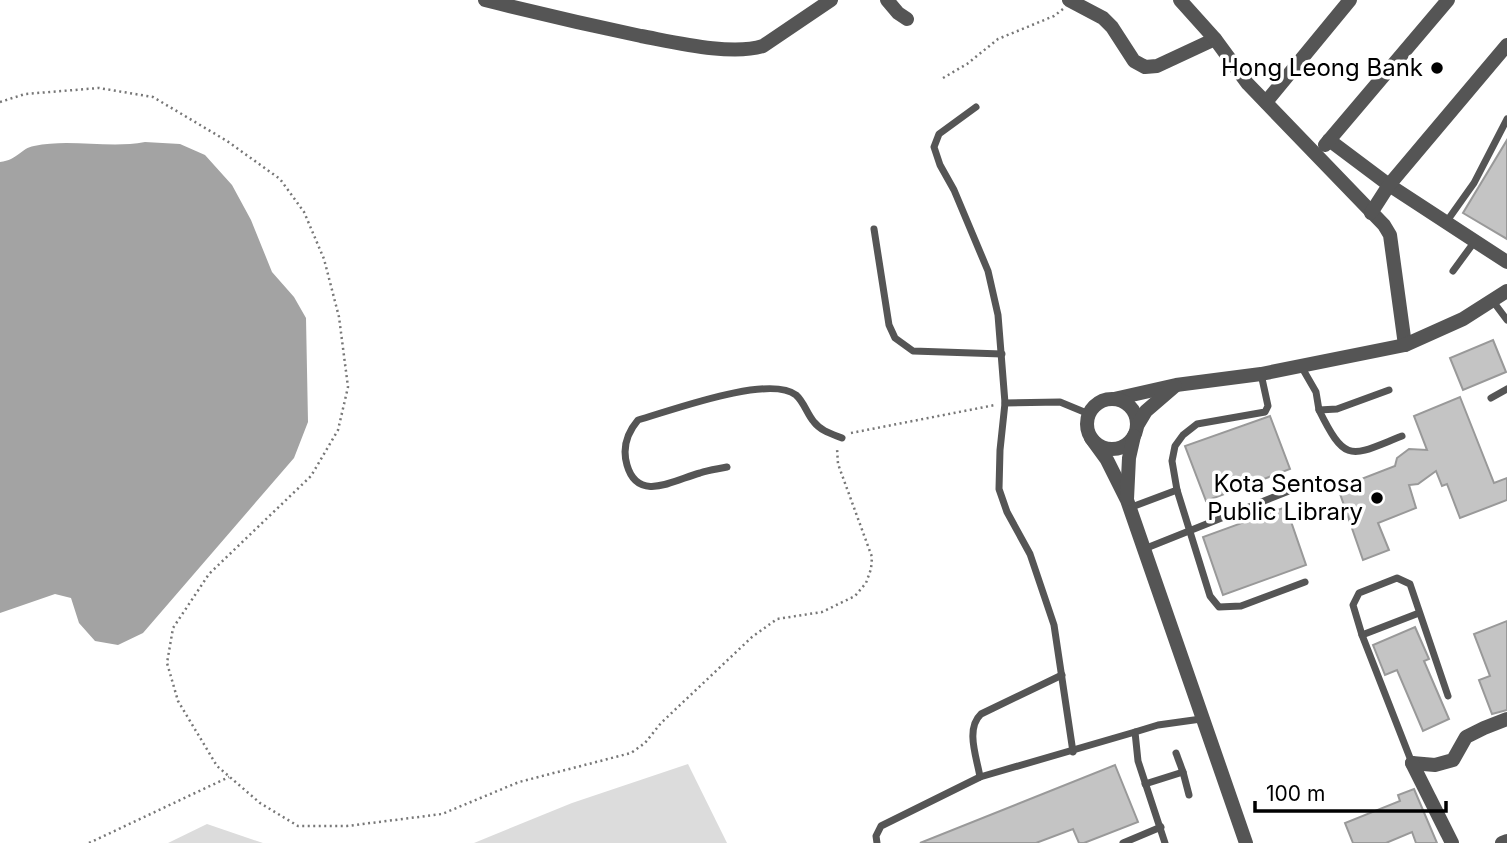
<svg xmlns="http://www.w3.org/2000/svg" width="1507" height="843" viewBox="0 0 1507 843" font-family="Inter,sans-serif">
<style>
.green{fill:#dcdcdc}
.water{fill:#a3a3a3}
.building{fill:#c4c4c4;stroke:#999;stroke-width:2}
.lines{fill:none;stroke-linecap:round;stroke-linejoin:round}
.path{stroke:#777;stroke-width:2.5;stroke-dasharray:2 3.5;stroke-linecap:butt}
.service{stroke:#555;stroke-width:7}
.minor{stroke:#555;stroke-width:14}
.tertiary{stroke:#555;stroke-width:14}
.poi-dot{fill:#000;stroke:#fff;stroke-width:2.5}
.labels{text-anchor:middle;stroke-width:7;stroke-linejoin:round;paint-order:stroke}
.poi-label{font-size:24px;fill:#000;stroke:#fff;text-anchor:end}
</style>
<rect width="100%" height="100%" fill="#fff"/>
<!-- green -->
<g class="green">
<path d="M688,764L727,843H474L572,803Z"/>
<path d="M207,824L263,843H168Z"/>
</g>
<!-- water -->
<path class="water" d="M145,142L180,144L205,155L232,185L251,220L272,272L294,297L306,318L308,422L294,458L143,633L118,645L95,641L79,623L71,598L55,594L0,613V162C18,160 21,148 34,146C70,138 108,149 145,142Z"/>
<!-- building -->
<g class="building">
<path d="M1507,140V239L1463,213Z"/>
<path d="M1493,340L1506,372L1463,390L1450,358Z"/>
<path d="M1460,397L1494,483L1507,478V500L1460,518L1447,484L1442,486L1436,471L1418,484L1409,485L1416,508L1378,523L1389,550L1363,560L1338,488L1395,466L1397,458L1409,449L1427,450L1414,416Z"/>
<path d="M1270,416L1290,469L1206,501L1185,446Z"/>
<path d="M1286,507L1306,565L1223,595L1203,537Z"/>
<path d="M1507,621V710L1492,714L1479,680L1490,676L1474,634Z"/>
<path d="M1415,627L1429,659L1424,661L1449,719L1423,731L1397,670L1385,675L1373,645Z"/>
<path d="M1115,765L1138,822L1084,843H1079L1073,829L1036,843H920Z"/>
<path d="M1414,789L1437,843H1416L1412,832L1386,843H1353L1345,823L1400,801L1398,795Z"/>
</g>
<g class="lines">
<!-- path -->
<g class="path">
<path d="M943,78L967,64L998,39L1054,16L1063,9"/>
<path d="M0,102L25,94L99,88L153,97L227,141L280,179L304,212L324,259L339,317L348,387L338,430L311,476L209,574L173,628L167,663L178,701L217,766L260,803L298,826H347L442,814L519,782L631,753L645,743L661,723L752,637L777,619L822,612L855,596L866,583L871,569L872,557L838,464L837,448"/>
<path d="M851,433L995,405"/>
<path d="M89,843L229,777"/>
</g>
<!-- service -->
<g class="service">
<path d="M976,107L939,134L934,147L940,165L954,190L988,271L998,315L1005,403L1060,402L1089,414"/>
<path d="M1447,221L1474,183L1507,119"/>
<path d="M874,229L889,325L895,338L913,351L1002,354"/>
<path d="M1453,271L1475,241"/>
<path d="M1492,300L1507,320"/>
<path d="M1301,366L1316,392L1319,410L1337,409L1389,390"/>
<path d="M1261,374L1268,406L1265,412L1197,424L1183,435L1175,446L1172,461L1177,490L1210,596L1219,607L1241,606L1305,582"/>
<path d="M1491,398L1507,389"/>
<path d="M1005,403L1000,450L999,489L1007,512L1030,554L1054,625L1073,752"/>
<path d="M1319,410C1346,465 1351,456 1402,436"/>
<path d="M727,467C718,469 709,470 700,473C676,479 638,504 627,465C622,448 627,433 638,420C670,411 769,374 796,395C804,402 807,414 814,422C821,431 832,434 842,438"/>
<path d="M1129,508L1177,490"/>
<path d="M1144,549L1299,487"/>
<path d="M1362,635L1419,613"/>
<path d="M1176,753L1183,772"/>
<path d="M1412,763L1362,635L1353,605L1359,593L1397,578L1410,584L1448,696"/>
<path d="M980,777C977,758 965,729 981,714L1062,675"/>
<path d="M1145,784L1183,772L1189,795"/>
<path d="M877,843L876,836L881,826L980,777L1135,732"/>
<path d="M1123,843L1161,827"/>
<path d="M1165,843L1138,761L1135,732L1158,725L1201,719"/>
</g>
<!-- minor -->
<g class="minor">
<path d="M485,0C537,13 589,25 641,36C674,42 731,56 763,46L831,0"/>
<path d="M887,0L898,13L907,19"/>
<path d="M1069,0L1103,18L1112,27L1134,61L1145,67L1157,66L1215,39"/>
<path d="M1180,0L1215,39L1248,84L1384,225L1390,235L1405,345"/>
<path d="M1266,102L1350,0"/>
<path d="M1329,140L1389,185L1507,262"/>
<path d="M1325,145L1448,0"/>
<path d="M1371,213L1389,185L1507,45"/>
<path d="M1412,763L1435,765L1453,760L1466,737L1484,728L1507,719"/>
<path d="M1412,763L1452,843"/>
<path d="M1502,843L1507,841"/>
</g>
<!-- tertiary -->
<g class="tertiary">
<path d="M1114,399L1176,385L1261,374L1405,345L1463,319L1507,291"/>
<circle cx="1112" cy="424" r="25"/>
<path d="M1137,426L1146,411L1175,386"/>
<path d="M1091,438L1107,460L1127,500L1246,843"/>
<path d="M1127,499L1129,458L1134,436"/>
</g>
</g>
<!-- markers -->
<g class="poi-dot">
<circle cx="1437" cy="68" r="7"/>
<circle cx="1377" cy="498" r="7"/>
</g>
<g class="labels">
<!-- poi labels -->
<g class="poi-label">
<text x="1423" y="76">Hong Leong Bank</text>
<text x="1363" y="492">Kota Sentosa<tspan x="1363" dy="28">Public Library</tspan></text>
</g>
</g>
<!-- scale -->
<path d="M1255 801v10h191v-10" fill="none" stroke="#000000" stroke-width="3.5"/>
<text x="1266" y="801" font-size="21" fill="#000000" stroke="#ffffff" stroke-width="5" paint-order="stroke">100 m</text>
</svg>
